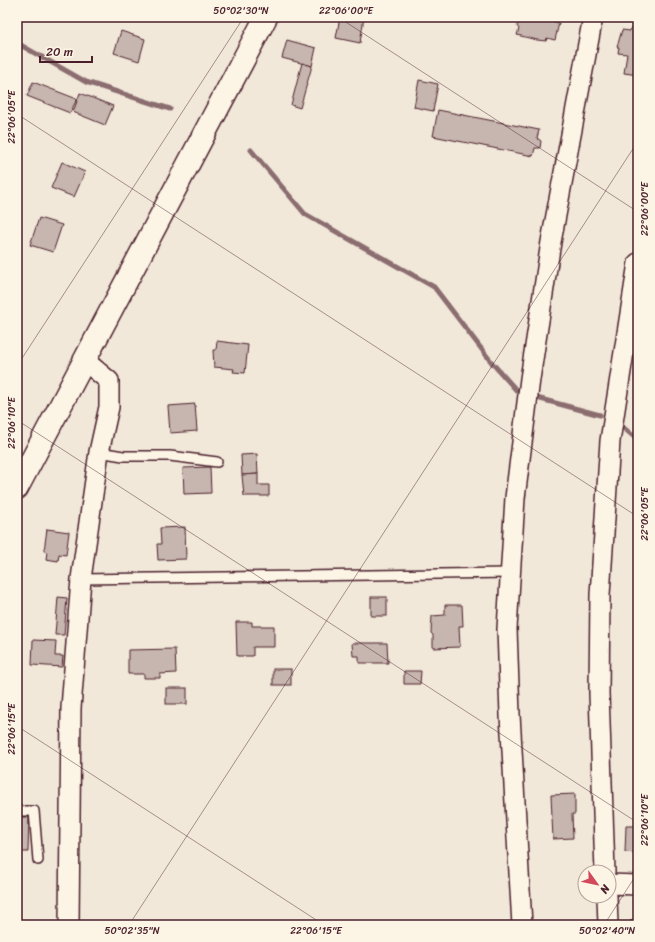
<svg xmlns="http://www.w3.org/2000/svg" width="655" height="942" viewBox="0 0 655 942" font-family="Sriracha,sans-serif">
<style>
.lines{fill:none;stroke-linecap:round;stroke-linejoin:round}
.stream{stroke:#8b6d6f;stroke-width:5}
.building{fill:#c7b6af;stroke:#4a1f2b}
.lane-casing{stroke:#4a1f2b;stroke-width:12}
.street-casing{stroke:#4a1f2b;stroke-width:22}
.primary-casing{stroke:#4a1f2b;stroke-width:25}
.lane{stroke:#fcf5e5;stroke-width:9}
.street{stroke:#fcf5e5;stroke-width:19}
.primary{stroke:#fcf5e5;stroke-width:22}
.ticks{fill:none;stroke:#4a1f2b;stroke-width:1;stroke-opacity:0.45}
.neatline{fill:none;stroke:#4a1f2b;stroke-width:1.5}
.ticks-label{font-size:10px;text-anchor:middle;fill:#4a1f2b}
</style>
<rect width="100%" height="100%" fill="#f1e8da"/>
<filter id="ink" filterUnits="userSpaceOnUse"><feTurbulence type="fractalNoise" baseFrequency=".025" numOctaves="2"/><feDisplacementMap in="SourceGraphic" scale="8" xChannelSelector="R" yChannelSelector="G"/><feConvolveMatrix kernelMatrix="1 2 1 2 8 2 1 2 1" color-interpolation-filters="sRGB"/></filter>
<g filter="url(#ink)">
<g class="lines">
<!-- stream -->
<g class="stream">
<path d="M17,43L86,82L170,109"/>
<path d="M251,150L305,214L434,287L493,364L517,391"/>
<path d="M533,397L600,415"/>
<path d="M619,424L638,440"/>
</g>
</g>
<!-- building -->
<g class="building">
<path d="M340,17H364L360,43L336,38Z"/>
<path d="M521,17H539L559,23L555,40L547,38L546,41L537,40L517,35L519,29L517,26Z"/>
<path d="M631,28L638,29V75L624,73L627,54L618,53L619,47H617L622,30L630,31Z"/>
<path d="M121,31L145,39L139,61L114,53Z"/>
<path d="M287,40L316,48L312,66L282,58Z"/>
<path d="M302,63L312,66L300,108L291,105Z"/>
<path d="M419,80L438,84L433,111L414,107Z"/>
<path d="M33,82L77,99L70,113L27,96Z"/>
<path d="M80,93L113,106L105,125L73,112Z"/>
<path d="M438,110L539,130L537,138L541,141L540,148H535L533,156L433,136Z"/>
<path d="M62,162L85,172L74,197L51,188Z"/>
<path d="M39,218L62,225L53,252L30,245Z"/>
<path d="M217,341L248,345L245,373L233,372L234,369L214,367L213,350H216Z"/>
<path d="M195,404L197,431L170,433L168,406Z"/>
<path d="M257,454L258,474L242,475L241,455Z"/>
<path d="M210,467L211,493L184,494L183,468Z"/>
<path d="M258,474V485H269V496H244L242,475Z"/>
<path d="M185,527L186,559L158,560L157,544H161L160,528Z"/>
<path d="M47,529L69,532L66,555L59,554L58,561L46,559L47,552L44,551Z"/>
<path d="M58,597L67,598L64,635H55Z"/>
<rect x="371" y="597" width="16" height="19"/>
<path d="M445,605H462L463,626H459L460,647L433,648V635L431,633L432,616L445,615Z"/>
<path d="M236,622H252V626H274V647H253V656H237Z"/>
<path d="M33,640L56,641L55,656H63L62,667L32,665Z"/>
<path d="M352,643H387L388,663H359V656H353Z"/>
<path d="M175,649L176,673L160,674V678H144V674H128V650Z"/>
<rect x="273" y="669" width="18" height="16"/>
<path d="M404,671H421L420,684H404Z"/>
<rect x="166" y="688" width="21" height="16"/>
<path d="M575,794V814H572L573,838L553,839L551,795Z"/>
<path d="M17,817H29L28,852H17Z"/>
<path d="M626,826H638V857L634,856L635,853L625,852Z"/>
<path d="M631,920H638V925H630Z"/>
</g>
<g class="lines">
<!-- lane casing -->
<g class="lane-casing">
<g id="lane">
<path d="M99,452L123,456H170L217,462"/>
<path d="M81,579L510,573"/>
<path d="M17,811H34L38,860"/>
</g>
</g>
<!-- street casing -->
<g class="street-casing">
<g id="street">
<path d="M605,872L599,693L600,595L610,441L638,263"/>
<path d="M609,884L638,885"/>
<path d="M607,896L608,925"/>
<path d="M69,925L71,708L81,579L99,452L109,407V381L84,360"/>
<path d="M522,925L510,715L507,629L515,498L530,379L551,242L593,17"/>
</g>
</g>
<!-- primary casing -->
<g class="primary-casing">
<path id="primary" d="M17,488L266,17"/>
</g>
<!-- lane -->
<use href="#lane" class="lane"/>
<!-- street -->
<use href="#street" class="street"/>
<!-- primary -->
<use href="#primary" class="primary"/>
</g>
</g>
<!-- ticks -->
<path class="ticks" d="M338,17L638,212M17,114L638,517M17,366L244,17M17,420L638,823M17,726L324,925M129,925L638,141M604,925L638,872"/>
<!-- margin -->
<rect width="655" height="942" fill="none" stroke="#fcf5e5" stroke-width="44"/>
<!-- north arrow -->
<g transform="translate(597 884) rotate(123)"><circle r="19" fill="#fcf5e5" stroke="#b59f9b"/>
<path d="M0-3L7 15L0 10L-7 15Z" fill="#d1495b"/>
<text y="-6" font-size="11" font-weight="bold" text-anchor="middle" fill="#4a1f2b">N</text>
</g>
<!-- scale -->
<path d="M40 56v6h52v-6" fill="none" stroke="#4a1f2b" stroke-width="2"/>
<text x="46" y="56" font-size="12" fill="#4a1f2b" stroke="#fcf5e5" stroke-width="3" paint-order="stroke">20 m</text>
<rect x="22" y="22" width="611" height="898" class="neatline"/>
<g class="ticks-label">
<text x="241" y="14">50°02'30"N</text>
<text x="346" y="14">22°06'00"E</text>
<text transform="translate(11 117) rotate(-90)" y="4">22°06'05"E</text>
<text transform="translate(644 209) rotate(-90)" y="4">22°06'00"E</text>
<text transform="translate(11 423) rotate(-90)" y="4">22°06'10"E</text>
<text transform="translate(644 514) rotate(-90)" y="4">22°06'05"E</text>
<text transform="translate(11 729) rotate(-90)" y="4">22°06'15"E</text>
<text transform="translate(644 820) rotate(-90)" y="4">22°06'10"E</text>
<text x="132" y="934">50°02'35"N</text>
<text x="316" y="934">22°06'15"E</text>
<text x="607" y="934">50°02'40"N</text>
</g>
</svg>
